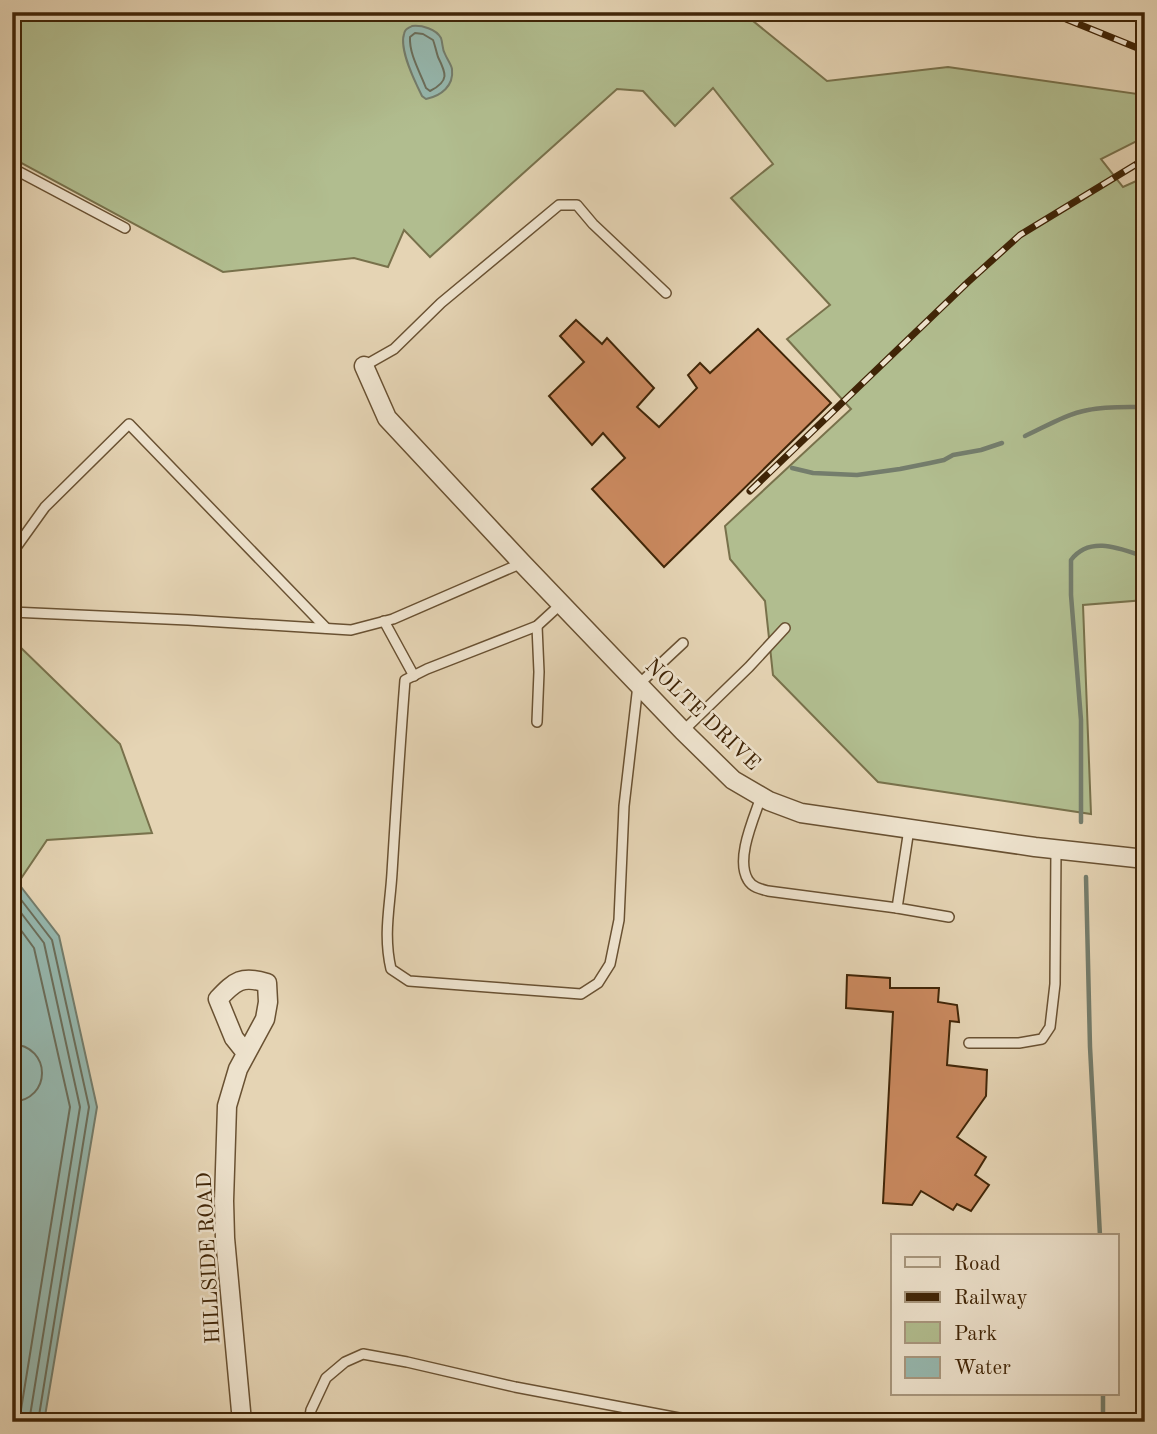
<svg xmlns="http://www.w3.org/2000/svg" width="1157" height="1434" viewBox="0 0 1157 1434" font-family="'Old Standard TT',serif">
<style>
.green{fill:#b1bd8f;stroke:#78714b;stroke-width:2}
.water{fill:#96b8af;stroke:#747d6c;stroke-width:2}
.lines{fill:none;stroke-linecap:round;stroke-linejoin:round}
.shore{stroke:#6b6e5b;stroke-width:2}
.stream{stroke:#747d6c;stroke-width:4.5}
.building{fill:#ca895f;stroke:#402507;stroke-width:2}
.service-casing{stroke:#695132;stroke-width:12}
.minor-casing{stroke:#695132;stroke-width:21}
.service{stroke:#eee3ce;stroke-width:9}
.minor{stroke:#eee3ce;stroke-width:18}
.rail-casing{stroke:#402507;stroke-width:7}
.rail{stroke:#eee3ce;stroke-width:4.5;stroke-dasharray:13;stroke-linecap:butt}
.labels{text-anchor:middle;stroke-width:5;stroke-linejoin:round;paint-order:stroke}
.street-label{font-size:21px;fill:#402507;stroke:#eee3ce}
</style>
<rect width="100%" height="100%" fill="#e5d4b4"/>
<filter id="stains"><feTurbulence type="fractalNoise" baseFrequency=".00286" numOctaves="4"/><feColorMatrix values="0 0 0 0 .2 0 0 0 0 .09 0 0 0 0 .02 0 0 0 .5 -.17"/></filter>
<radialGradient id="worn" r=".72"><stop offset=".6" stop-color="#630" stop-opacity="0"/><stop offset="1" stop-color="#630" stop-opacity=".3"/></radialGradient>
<!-- green -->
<g class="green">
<path d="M12,12H742L827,81L948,67L1145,95V137L1101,159L1123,187L1145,177V600L1083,605L1091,814L878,782L773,675L765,601L730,559L725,526L851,409L787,339L830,305L731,198L773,164L713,88L675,126L643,91L617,89L430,257L404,230L388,267L354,258L223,272L12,158Z"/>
<path d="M12,642H15L120,744L152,833L47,840L18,883L12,880Z"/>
</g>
<!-- water -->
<g class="water">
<path d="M412,26C422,25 436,29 441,38C443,44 442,49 445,54C447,59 451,64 452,69C454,86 441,96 426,99L422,96C415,82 399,50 404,34C405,29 407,29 412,26Z"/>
<path d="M12,880L18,883L59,936L97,1107L44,1422H12V1099L16,1073L12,1064Z"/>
</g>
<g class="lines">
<!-- shore -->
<g class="shore">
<path d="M415,33L423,34L433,40C435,45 436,51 438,57C446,73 450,81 430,91L426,88C420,72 409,54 410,37Z"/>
<path d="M12,888L52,940L89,1107L38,1422"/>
<path d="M12,901L44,943L80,1107L29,1422"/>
<path d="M12,918L34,948L70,1107L19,1422"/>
<path d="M12,1044C52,1046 52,1100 12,1102"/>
</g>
<!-- stream -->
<g class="stream">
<path d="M1025,436C1045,427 1066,414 1088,410C1106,406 1126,407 1145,407"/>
<path d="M792,468L813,473L857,475L900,469L930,463L944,460L953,455L981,450L1002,443"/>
<path d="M1081,822V720L1071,595V560C1090,535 1121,549 1145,557"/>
<path d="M1086,877L1090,1047L1100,1236"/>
<path d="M1103,1394V1422"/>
</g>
</g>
<!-- building -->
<g class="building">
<path d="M576,320L602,344L607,338L654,388L637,407L659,427L697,388L688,375L700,363L710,373L758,329L831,403L664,567L592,489L625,458L603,433L592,445L549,396L584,362L560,336Z"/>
<path d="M847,975L890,978V988H939L938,1002L957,1005L959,1022L950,1021L947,1065L987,1070L986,1096L957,1137L986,1157L975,1175L989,1185L971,1211L957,1204L953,1210L921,1191L912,1205L883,1203L893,1012L846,1008Z"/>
</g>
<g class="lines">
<!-- service casing -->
<g class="service-casing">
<g id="service">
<path d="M12,168L125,228"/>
<path d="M364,366L394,349L441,303L559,205H577L593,224L666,293"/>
<path d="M12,553L45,507L129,424L326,628"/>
<path d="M561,604L537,626L427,669L405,680C400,744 396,808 392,873C390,907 383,934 391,969L409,981L581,994L598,983L610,964L619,920L624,806L638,685L683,643"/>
<path d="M12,612L188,620L351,630L393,619L522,563"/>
<path d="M384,621L414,676"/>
<path d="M537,722L539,672L537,626"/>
<path d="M683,731L749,667L785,628"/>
<path d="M761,797C754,818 735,859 748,880C752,887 760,889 768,891L897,908"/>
<path d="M909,829L897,908L949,917"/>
<path d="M969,1043H1019L1042,1039L1050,1027L1055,984L1056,849"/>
<path d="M309,1422L311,1410L326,1378L345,1362L363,1354L407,1362L515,1387L700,1422"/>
</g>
</g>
<!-- minor casing -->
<g class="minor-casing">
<g id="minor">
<path d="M364,366L387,418L522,563L683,731L733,780L769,801L801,813L1035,847L1145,859"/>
<path d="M242,1422L225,1238L224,1201L227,1106L238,1069L265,1019L268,1002L267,983C242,975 235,981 218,999L234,1038L246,1053"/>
</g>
</g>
<!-- service -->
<use href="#service" class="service"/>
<!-- minor -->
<use href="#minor" class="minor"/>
<!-- rail casing -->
<g class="rail-casing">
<g id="rail">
<path d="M1041,12L1066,19L1145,51"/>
<path d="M750,491L968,282L1020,235L1145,159"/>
</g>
</g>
<!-- rail -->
<use href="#rail" class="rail"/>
</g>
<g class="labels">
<!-- street labels -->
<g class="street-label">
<text transform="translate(703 714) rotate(44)" y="7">NOLTE DRIVE</text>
<text transform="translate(208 1258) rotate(-93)" y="7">HILLSIDE ROAD</text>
</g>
</g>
<!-- margin -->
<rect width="1157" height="1434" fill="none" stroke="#e5d4b4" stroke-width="42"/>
<rect x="14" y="14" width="1129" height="1406" fill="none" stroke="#402507" stroke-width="3.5"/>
<rect x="21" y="21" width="1115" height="1392" fill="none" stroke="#402507" stroke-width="2"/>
<!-- legend -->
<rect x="891" y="1234" width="228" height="161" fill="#eee3ce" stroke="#a8977e" stroke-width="2"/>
<rect x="905" y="1257" width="35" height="10" fill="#eee3ce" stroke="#a8977e" stroke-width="2"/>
<text x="954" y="1270" font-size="21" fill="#402507">Road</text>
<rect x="905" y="1292" width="35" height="10" fill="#402507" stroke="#a8977e" stroke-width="2"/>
<text x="954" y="1304" font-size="21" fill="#402507">Railway</text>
<rect x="905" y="1322" width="35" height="21" fill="#b1bd8f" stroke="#a8977e" stroke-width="2"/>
<text x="954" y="1340" font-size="21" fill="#402507">Park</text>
<rect x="905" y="1357" width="35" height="21" fill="#96b8af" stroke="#a8977e" stroke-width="2"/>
<text x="954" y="1374" font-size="21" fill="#402507">Water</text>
<rect width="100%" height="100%" filter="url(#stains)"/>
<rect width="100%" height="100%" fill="url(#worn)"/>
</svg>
